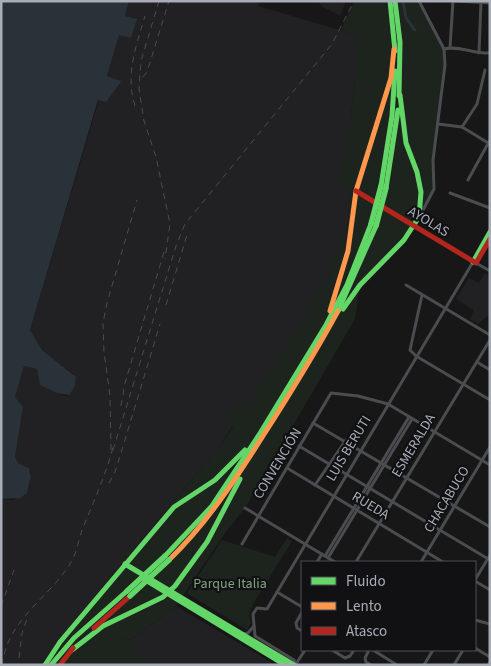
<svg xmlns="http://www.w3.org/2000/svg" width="491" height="666" viewBox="0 0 491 666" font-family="'Source Sans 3',sans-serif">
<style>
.built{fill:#212123}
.green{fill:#1d241e}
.water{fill:#2a3239}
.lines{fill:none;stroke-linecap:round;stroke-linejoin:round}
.canal{stroke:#2a3239;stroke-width:3}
.street{stroke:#4b4c50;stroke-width:3}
.fast{stroke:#63d668;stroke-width:5}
.slow{stroke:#ff974d;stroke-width:5}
.jam{stroke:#b3261e;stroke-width:5}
.rail{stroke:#4b4c4f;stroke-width:1;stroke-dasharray:6 5;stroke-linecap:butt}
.fast-bridge{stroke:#63d668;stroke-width:5.5}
.labels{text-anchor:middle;stroke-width:4.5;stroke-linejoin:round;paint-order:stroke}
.street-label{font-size:14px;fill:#a8adb8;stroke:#111113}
.park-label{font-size:14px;fill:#7fa381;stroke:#111113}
</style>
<rect width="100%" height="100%" fill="#171717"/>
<!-- built -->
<g class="built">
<path d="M129,1H260L258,6L350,33L355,39V81L350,124L352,198L347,224L334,266L320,295L218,448L62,636L41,665H1V499L13,500L29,489L31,477V471L19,464L15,457L23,407L15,397L24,366L37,369L39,378L57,393L67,396L75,386L76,380L73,374L42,350L30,330L99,100L121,81L107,76L119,34L131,38L136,19L125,16Z"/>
<path d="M317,1H346L340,16L323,7Z"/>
<path d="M485,273L490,276V314L478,324L470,319L474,310L456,299L469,278L479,283Z"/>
<path d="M176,606L276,665H74L116,636L131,640Z"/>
</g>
<!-- green -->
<g class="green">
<path d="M354,1H419L444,49L445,65L433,160L434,189L414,226L360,285L355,319L245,508L225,533L176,606L131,640L119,637L130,642L136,655L151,665H41L62,636L218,448L233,427L226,416L232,407L247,404L329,277L347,224L352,198L350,193L337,184L350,124L355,81V39L350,33L341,30Z"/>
<path d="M287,538L292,541L253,604L249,615L251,623L247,630L187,593L222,540L275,557Z"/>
</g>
<!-- water -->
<path class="water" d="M1,1H129L125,16L137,19L131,38L119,35L107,76L121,81L120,83L106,102L98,100L30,330L42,350L76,377L75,386L69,395L57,393L40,385L37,369L24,366L15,397L23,407L15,457L19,464L29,468L31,477L27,493L20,498L1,499Z"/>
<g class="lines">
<!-- canal -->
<path class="canal" d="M403,1L406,18L415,30"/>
<!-- street -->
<g class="street">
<path d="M419,1L444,49L445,65L433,160L434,189L421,214"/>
<path d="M456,1L490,3"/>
<path d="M450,47L453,1"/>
<path d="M444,49C458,45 474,54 490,53"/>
<path d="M479,53L481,1"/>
<path d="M438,124L462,127L490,144"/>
<path d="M462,127L477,104L485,70"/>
<path d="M468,180L490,140"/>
<path d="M450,193L490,208"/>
<path d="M476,263L490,271"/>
<path d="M406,285L490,335"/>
<path d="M422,295L410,350L416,356L490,400"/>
<path d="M477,362L490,370"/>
<path d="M313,423L490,527"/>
<path d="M299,446L490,560"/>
<path d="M287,468L443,562"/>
<path d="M315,485L346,440"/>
<path d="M245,508L335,562"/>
<path d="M242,544L331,393L358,396L388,404L490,465"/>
<path d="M325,556L409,417"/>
<path d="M328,558L412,419"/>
<path d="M317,562L322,554"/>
<path d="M356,562L490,340"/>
<path d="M421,562L490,447"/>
<path d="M475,580L490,555"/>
<path d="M475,581L490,590"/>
<path d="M277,592L302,607"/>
<path d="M302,612L296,623L297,628L302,631"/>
<path d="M475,620L490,624"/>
<path d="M244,634L248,633L254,626"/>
<path d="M475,648L490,657"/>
<path d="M332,650L345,658L350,656L354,650"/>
<path d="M369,650L365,658L366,662L371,665"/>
<path d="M373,650L397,665"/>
<path d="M296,664L294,660L255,636L253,614L257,608L267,609L473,262"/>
<path d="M296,664L305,650"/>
<path d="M424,665L433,650"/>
<path d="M454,665L463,650"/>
<path d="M488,665L490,662"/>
</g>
<!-- fast -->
<g class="fast">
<path d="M390,1L395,51"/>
<path d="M395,1L400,42L399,96"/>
<path d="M381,186L392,116L395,71"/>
<path d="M386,188L398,110"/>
<path d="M473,262L490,232"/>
<path d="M343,309L360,285L404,240L419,217L421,192L417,172L406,143L400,95"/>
<path d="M338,311L376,226"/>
<path d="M165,556L212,506L259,435L326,325L347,285L371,224"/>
<path d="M125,564L294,665"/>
<path d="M144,579L285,665"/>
<path d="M72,650L103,626L163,597L175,586L207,542L240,479"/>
<path d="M45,665L60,642L174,507L215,480L245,450"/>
<path d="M51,665L74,638L127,591"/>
</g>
<!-- slow -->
<g class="slow">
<path d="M330,311L348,251L356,191L391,78L394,49"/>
<path d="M169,560C206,524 234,482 261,439C288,397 314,355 338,311"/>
</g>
<!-- jam -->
<g class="jam">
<path d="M356,191L476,263L490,239"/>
<path d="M94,628L130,596"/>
<path d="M60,665L73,648"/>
</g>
<!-- rail -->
<g class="rail">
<path d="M159,1L141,61L139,89L144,121L156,157L170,224L165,259"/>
<path d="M143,77L147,72L169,1"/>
<path d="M135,106C125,75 136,46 145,16"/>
<path d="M166,305L187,235"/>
<path d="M121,406L125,383L164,252"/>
<path d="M111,450L110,396L104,352L103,323L107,303L137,200"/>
<path d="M113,450L176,246L185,224L332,44L354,1"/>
<path d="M109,483L115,472L121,453L160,324"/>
<path d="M1,606L14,570"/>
<path d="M19,658L22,633L28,616"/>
<path d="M2,665C8,617 51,598 73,559C77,550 79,539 82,530C94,501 106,474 114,444"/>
</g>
<!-- fast-bridge -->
<g class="fast-bridge">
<path d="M371,224L381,186"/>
<path d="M376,226L386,188"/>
<path d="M127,591L165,556"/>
<path d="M130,596L169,560"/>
</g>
</g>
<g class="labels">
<!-- street labels -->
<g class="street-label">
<text transform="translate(429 221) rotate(31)" y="5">AYOLAS</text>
<text transform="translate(413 445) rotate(-59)" y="5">ESMERALDA</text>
<text transform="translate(348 448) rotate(-59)" y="5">LUIS BERUTI</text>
<text transform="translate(277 463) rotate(-59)" y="5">CONVENCIÓN</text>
<text transform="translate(446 499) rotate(-59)" y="5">CHACABUCO</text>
<text transform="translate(371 505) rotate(31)" y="5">RUEDA</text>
</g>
<!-- park labels -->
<g class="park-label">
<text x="230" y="588">Parque Italia</text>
</g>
</g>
<!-- border -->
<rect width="491" height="666" fill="none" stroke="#a8adb8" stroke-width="5"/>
<!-- legend -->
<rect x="301" y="561" width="175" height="90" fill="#111113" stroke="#4d4f55"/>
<rect x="311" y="577" width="25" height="8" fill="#63d668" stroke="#4d4f55"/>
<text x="346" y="586" font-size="15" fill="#a8adb8">Fluido</text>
<rect x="311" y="602" width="25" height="8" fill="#ff974d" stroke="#4d4f55"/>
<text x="346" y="611" font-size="15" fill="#a8adb8">Lento</text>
<rect x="311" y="627" width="25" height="8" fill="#b3261e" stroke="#4d4f55"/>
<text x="346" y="636" font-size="15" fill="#a8adb8">Atasco</text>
</svg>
